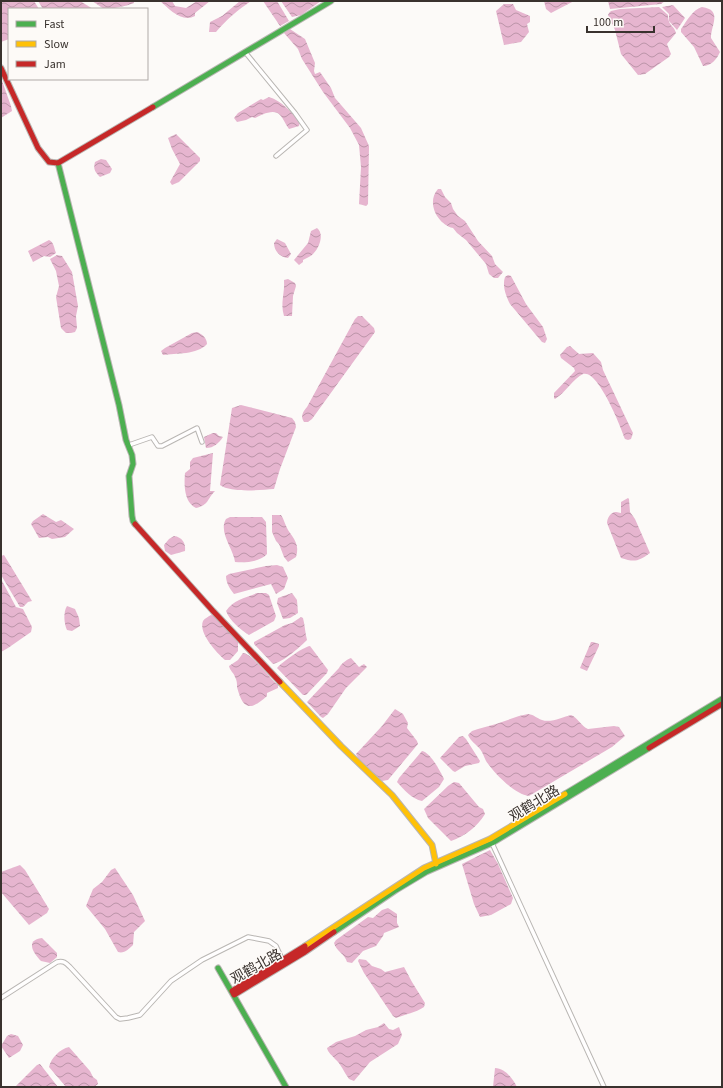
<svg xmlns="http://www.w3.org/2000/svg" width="723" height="1088" viewBox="0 0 723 1088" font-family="'Source Sans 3','Noto Sans SC',sans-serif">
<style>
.water{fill:url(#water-waves)}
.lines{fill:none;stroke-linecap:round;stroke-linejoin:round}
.street-casing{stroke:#b9b6b3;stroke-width:5.5}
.fast-casing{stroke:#b9b6b3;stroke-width:7}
.slow-casing{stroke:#b9b6b3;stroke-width:7}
.jam-casing{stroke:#b9b6b3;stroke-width:7}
.street{stroke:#fffefe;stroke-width:3.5}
.fast{stroke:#4caf50;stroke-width:5}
.slow{stroke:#ffc107;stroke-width:5}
.jam{stroke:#c62828;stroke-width:5}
.labels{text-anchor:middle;stroke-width:3;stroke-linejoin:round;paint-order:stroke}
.street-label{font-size:14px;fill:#39322e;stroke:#fdfaf7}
</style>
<defs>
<pattern id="water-waves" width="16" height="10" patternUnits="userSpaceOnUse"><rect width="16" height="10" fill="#e6b5cf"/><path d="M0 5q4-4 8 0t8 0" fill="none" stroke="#bb94a8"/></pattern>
</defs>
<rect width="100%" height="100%" fill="#fcfaf8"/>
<!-- water -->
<g class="water">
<path d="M1,1H34L39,9H9V39L1,42Z"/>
<path d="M38,1H80L93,9H43Z"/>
<path d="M92,1H134V3C127,6 106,11 101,7C98,5 95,3 92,1Z"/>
<path d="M160,1H172L175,6L186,8L197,1H210L195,13V16C182,23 169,9 160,1Z"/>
<path d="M240,1H251C238,10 227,19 216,32H209L210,22L222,16Z"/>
<path d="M263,1H277L289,21L280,26Z"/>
<path d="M281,1H321L301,15L292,17Z"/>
<path d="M544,1H574L551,13L546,9Z"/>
<path d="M608,1H665L661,4L610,9Z"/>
<path d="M504,4H513L516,10L530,16V22L527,24L529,32L521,42L504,45L496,11Z"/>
<path d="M673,5L685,18L677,30L669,21V14L662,7Z"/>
<path d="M659,7L668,15C668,26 674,25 676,33L667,44L671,54L669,57L645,74L638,75L621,54L615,30L608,15L609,13L611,11L620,9Z"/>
<path d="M702,7C723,10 711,25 711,38L720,52C717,59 711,66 703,66L694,47L681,32V29C687,21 692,10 702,7Z"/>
<path d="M290,29L305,39L315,63L314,71L315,74L320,72L331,88L335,98L361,128L369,146L368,204L366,206L359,204L361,167L359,145L350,128L323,92L302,59L298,49L284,33Z"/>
<path d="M1,78L11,106L12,111L1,118Z"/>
<path d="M269,97C282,101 291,112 300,121L299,126L289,129C285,124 284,119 280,115C274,108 261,115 255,118L252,117L246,120L237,122L234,118L238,113L261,99L263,100Z"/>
<path d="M176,134L200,158V161L179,182L172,185L170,182L180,164L172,149L168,138Z"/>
<path d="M101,159L106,160L112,169L110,173L100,177C95,172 93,169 95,162Z"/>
<path d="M438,189H441L445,197L451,203L453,209L458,216L465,221L478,241L492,256L495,264L503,272L498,278H494L489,274L486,264L466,240L457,233L453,228C437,224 426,202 438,189Z"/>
<path d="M317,228C325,234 319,249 312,255C310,257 306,258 303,260V262L299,265L294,260L308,243L311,231Z"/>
<path d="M277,239L285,243L291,254L288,258C280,257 274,251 274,243Z"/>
<path d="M49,240C54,242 54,248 56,253L50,257L44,256L33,262L28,251Z"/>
<path d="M57,255L62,256L72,272L78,306L76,316L77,328L75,332L71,333H66L61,328L56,297L59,286L56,271L50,259Z"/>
<path d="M508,275L511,276L526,304L543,327L547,339L545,343L542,342L510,304C506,296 502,286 505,277Z"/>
<path d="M288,279L295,283L296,286L293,296L292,316H284C280,302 285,294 284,280Z"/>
<path d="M358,316H362L374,328L375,332L312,419L308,422H304C300,416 303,412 307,407L355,319Z"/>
<path d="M197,332C202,334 207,338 207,344C197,355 176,353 163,355L161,351L165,348L192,333Z"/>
<path d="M570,346L579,354L593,353L601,362L603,370L631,429L633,433L631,439L628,440L625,439C621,427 598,369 583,374C574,378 565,393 555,399L554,398V393L575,371L574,368L561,358L560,355L567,347Z"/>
<path d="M241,405L292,418L295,422L296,427L280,469L274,489C260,490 231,493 220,485L232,408Z"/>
<path d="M213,433H216L219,436L223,437C219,443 214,448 206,448L204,437Z"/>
<path d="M213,453L210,491H215C207,499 209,505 196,508C184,502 184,485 185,473L190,469V462L193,458Z"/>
<path d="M628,498L629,499L630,512L635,519L650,553C638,562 634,562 621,558L607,523C607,519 610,512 616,512C618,512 619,513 621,513V502Z"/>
<path d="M43,514L56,522L61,520L74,529L65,537L52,539L48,537L39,538L31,524L33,521Z"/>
<path d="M272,515H281C284,519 285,525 288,530C294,539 300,545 296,557L288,562L284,557L279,544L276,541L272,532Z"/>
<path d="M230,517H262L266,522L267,554C260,562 245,563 235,562C234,550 218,532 226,519Z"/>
<path d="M174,536C182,537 186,543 185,551L171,555L165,551L164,545L169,539Z"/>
<path d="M4,555L32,601L28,602L23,607H20L1,575V556Z"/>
<path d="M277,565L283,567L288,578L284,589L276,594L271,584L234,594C230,589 226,583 226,576L229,574L266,566Z"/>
<path d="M1,579L16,607L23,609L32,627L31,632L8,648L1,652Z"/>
<path d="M257,593H266L269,595L276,616L274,621L249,635C240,629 230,621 226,611C233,600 245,598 257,593Z"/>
<path d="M292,593L297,600L298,613L290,618L283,619L277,603L278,598Z"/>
<path d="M67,606L75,609L79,618L80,626L72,631L67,630C64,624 63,612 67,606Z"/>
<path d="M211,615L215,616L238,642V651L230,660H225C217,653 198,633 203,621C205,618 208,617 211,615Z"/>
<path d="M301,617L303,618C305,625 305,633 307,640C299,648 283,662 273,664L254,644V642L285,625L292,623Z"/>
<path d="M591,642H593L599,644V646L587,671L580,668Z"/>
<path d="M310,646L328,670L327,673L306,695H303L277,668C282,662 303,647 310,646Z"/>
<path d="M243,653C253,654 269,678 278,685V688L267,693V696C250,711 243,710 237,687C237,684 237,680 235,677C234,673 230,671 229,666L238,660Z"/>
<path d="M351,658L359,667L364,664L367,667L346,688L328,714L323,718L321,717L307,702L339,668C341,664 346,660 351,658Z"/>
<path d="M395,709L403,714L408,723L407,728L417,741L418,744L388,780L382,781L358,758L356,754L382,726Z"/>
<path d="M528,714C535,715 536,718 542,720C551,723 563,717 571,715C578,718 581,726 588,729L614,726L619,727L625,736L612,747L529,796C514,794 494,773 486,761C484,757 483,753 480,749C475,743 472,743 468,735L472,731L478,729L496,724L519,716Z"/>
<path d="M463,736L466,739L480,761L479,763L465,766L455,772L453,771L440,758L459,737Z"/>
<path d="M422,751C431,753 440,771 444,779L439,787L422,801C412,799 404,790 397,782L399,778Z"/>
<path d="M454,782L459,783L479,807L483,809L485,814C477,827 465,836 451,841L428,818L424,809L448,786Z"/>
<path d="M490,850L498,864L513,898L511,904L491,915L480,917L474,904L462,864Z"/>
<path d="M20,865L25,870L49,909L47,913L29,925L1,892V872Z"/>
<path d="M115,868L133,895L145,921L134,932L133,945C129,949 124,954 118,952L105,929L86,906L93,889L102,882L111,870Z"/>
<path d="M388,908L397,914V923L399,927L384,933L383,936L376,946L363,951L352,963L347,962C345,954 336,951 334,943L336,940L368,917L373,918L382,910Z"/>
<path d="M42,938L57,953V957L50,963L41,961C33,953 25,940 42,938Z"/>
<path d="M359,959L366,960L372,966L381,969L385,972L404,967L412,982L425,1003L424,1007C415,1013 406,1014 396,1018L393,1016L364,973L358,961Z"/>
<path d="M384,1023L389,1029L393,1030L399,1027L402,1035L398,1044L370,1062L354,1081L349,1079C344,1072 341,1064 335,1059C332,1055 328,1053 327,1048L336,1042L355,1036L366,1030L378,1027Z"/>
<path d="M11,1034L18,1036L23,1045L20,1051L9,1058L1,1046L7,1036Z"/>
<path d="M69,1047L90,1071L93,1077L97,1080L98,1084L94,1087H66L49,1067C51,1058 60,1049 69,1047Z"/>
<path d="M40,1064L58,1087H15L37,1065Z"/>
<path d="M495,1068C505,1068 513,1079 517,1087H493Z"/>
</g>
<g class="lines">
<!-- street casing -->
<g class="street-casing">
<g id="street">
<path d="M245,52L295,113L307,130L276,156"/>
<path d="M129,445L152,437L158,446H162L197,428L202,442"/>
<path d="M491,841L604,1087"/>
<path d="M1,998L57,962C63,960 66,963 70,967L116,1017L120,1019L128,1018L140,1015L171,981L202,960L248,937L269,941L276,946L283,961"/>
</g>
</g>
<!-- fast casing -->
<g class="fast-casing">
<g id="fast">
<path d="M153,107L331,1"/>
<path d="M58,163L119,405L126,440L132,455L133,464L129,476L132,516L133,521L135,524"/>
<path d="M565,794L722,699"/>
<path d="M334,932L396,890L426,872L492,843L649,748"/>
<path d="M218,968L286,1087"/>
</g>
</g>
<!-- slow casing -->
<g class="slow-casing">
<g id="slow">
<path d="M280,682L341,746L392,795L432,845L436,864"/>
<path d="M305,946L424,868L490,839L565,794"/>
</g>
</g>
<!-- jam casing -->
<g class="jam-casing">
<g id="jam">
<path d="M1,68L38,148L49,162L58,163L153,107"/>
<path d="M135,524L213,611L280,682"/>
<path d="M649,748L722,704"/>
<path d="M305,946L232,991L234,995L305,952L334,932"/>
</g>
</g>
<!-- street -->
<use href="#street" class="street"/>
<!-- fast -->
<use href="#fast" class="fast"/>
<!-- slow -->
<use href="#slow" class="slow"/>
<!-- jam -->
<use href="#jam" class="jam"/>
</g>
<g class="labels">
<!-- street labels -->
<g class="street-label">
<text transform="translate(534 803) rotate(-31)" y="5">观鹤北路</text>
<text transform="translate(256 966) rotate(-29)" y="5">观鹤北路</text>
</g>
</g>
<!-- border -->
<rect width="723" height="1088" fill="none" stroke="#39322e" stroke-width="4"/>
<!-- legend -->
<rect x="8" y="8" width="140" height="72" fill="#fdfaf7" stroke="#afaaa7"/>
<rect x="16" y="21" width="20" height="6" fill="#4caf50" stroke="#afaaa7"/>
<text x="44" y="28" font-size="12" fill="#39322e">Fast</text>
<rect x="16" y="41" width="20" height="6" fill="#ffc107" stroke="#afaaa7"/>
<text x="44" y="48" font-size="12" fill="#39322e">Slow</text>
<rect x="16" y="61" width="20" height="6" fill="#c62828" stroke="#afaaa7"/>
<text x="44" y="68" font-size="12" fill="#39322e">Jam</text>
<!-- scale -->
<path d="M587 26v6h67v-6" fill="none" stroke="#39322e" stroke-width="2"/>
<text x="593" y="26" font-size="12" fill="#39322e" stroke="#fdfaf7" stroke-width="3" paint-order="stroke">100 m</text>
</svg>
